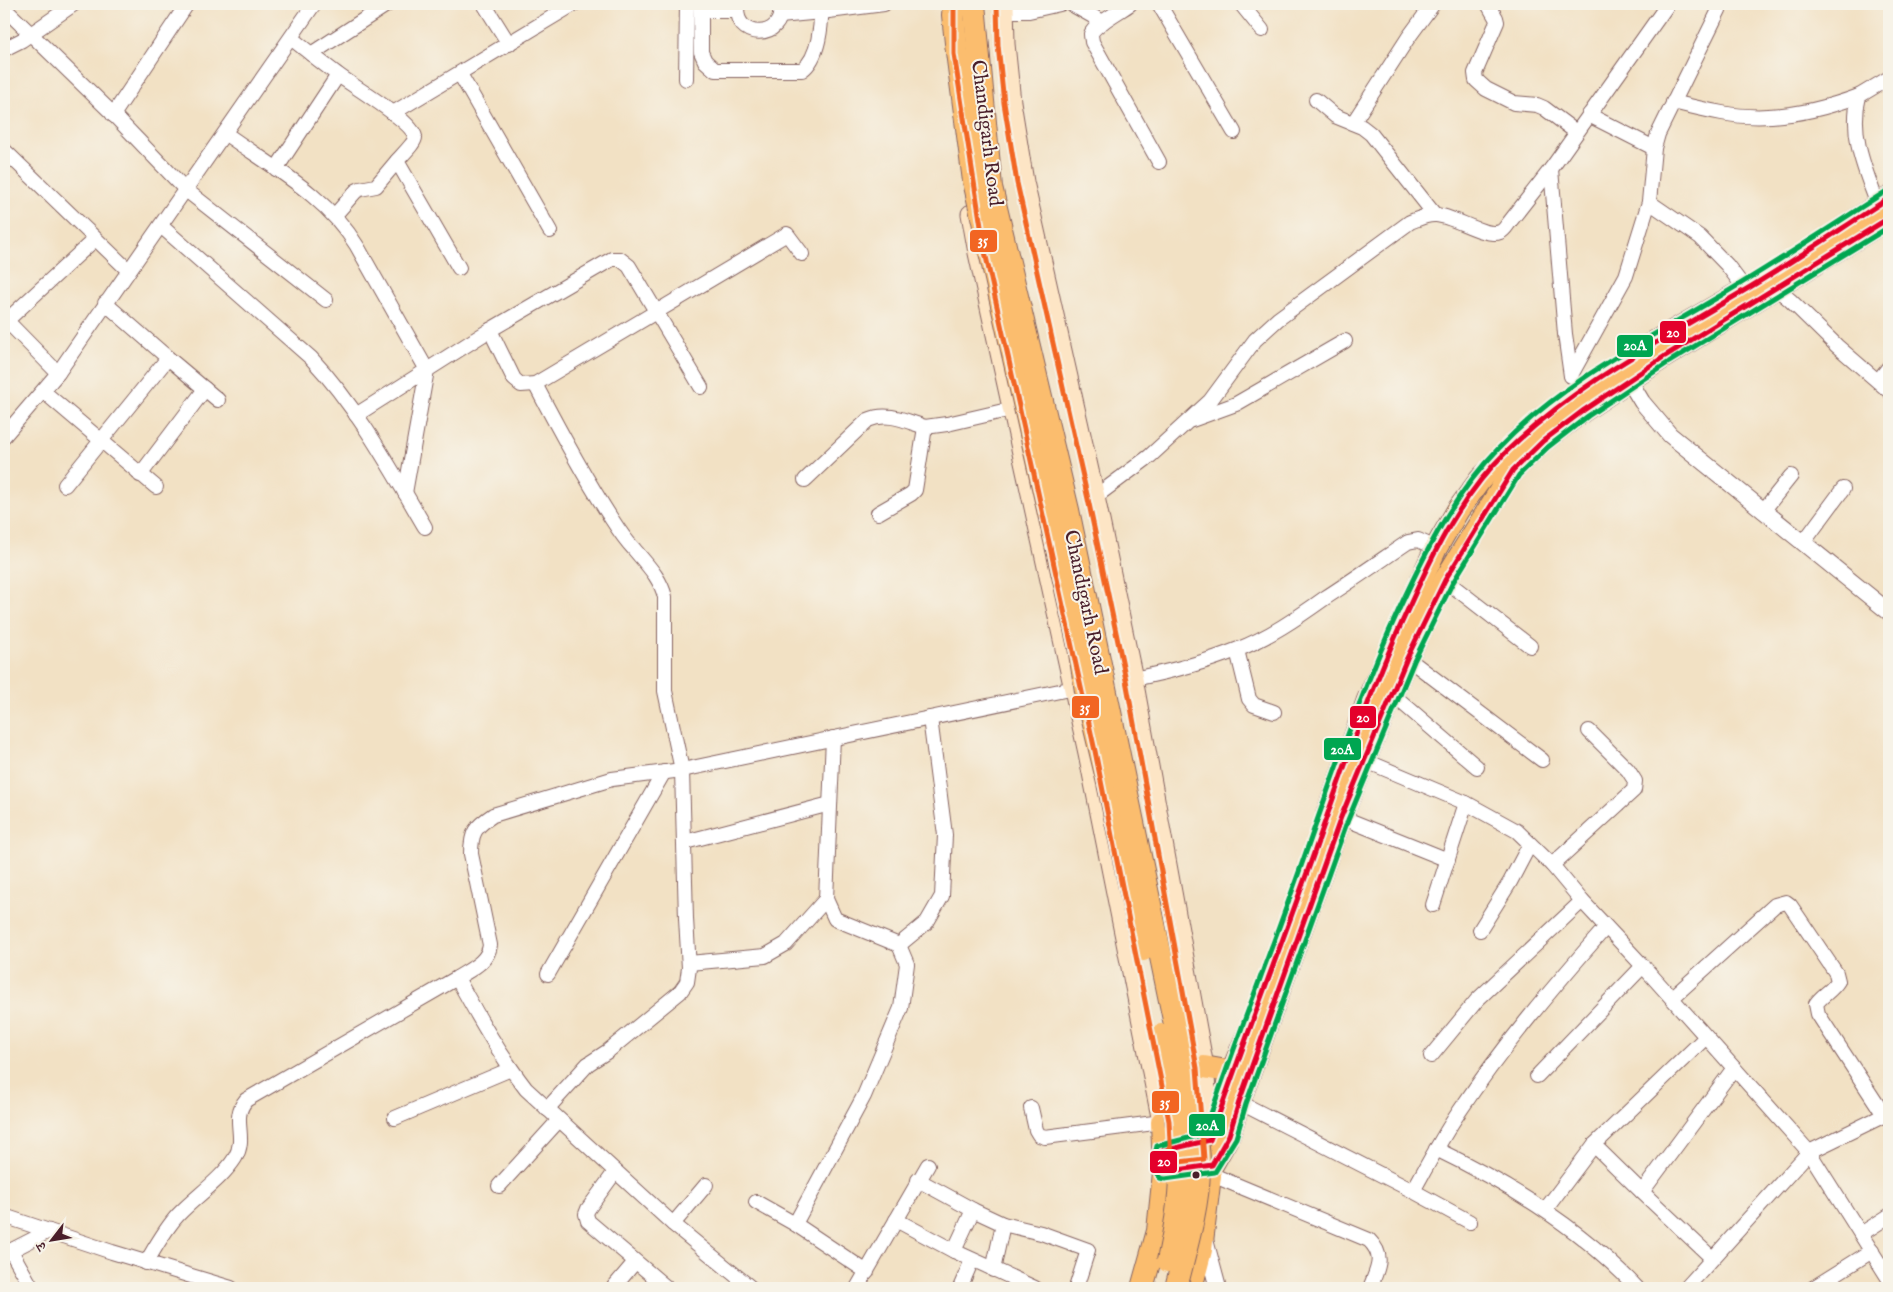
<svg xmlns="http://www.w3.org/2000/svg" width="1893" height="1292" viewBox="0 0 1893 1292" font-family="'IM FELL English','Noto Serif Devanagari',serif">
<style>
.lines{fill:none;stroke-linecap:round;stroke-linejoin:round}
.minor-casing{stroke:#856361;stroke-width:16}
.tertiary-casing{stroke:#856361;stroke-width:18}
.secondary-casing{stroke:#856361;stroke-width:21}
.trunk-casing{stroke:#856361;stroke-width:24}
.minor{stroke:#fff;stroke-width:14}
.tertiary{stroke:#fff;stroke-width:16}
.secondary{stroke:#fde5c5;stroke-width:19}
.trunk{stroke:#fbbd6e;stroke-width:22}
.trunk-bridge-casing{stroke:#856361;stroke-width:24;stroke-linecap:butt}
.trunk-bridge{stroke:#fbbd6e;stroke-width:22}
.bus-1-casing{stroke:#f7f3e8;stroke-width:9}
.bus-2-casing{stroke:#f7f3e8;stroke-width:9}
.bus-3-casing{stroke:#f7f3e8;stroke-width:9}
.bus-1{stroke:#e4002b;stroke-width:5}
.bus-2{stroke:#00a651;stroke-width:5}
.bus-3{stroke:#f26522;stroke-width:5}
.bus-dot{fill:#4a1f2b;stroke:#f7f3e8;stroke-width:2}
.labels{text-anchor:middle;stroke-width:4;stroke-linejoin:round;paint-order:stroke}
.street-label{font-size:20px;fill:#4a1f2b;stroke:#f7f3e8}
.line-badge{stroke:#f7f3e8;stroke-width:2}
.badge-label{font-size:14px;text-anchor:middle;font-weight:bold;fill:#fff}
</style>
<rect width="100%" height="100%" fill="#f7f3e8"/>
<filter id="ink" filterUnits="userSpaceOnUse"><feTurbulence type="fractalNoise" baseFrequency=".02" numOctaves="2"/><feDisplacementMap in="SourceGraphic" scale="10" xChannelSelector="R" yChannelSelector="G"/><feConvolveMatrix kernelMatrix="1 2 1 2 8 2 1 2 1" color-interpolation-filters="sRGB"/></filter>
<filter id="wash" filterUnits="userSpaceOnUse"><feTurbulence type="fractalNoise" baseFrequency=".0096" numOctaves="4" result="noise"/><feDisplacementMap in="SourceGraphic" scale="20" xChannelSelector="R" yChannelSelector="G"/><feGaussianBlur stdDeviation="1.12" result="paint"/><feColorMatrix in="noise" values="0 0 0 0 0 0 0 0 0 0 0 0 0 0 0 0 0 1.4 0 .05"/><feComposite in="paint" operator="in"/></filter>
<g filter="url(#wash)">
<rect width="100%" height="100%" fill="#f2e1c4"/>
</g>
<g filter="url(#ink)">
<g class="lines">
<!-- minor casing -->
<g class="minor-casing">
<g id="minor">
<path d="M484,4L509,44"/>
<path d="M701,4V52L705,61L715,70H802C819,58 822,24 821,4"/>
<path d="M738,4C730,40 787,42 780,4"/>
<path d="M1071,4L1103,22"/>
<path d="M1130,4C1122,10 1094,25 1091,34C1091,37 1092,40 1092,42L1159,162"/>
<path d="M1159,4L1234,132"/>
<path d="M1241,4L1262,30"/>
<path d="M1488,4L1496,18L1497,22L1475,73L1476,80L1486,89L1514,103L1537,105L1544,108L1576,132"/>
<path d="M4,8L110,111L186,190L326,300"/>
<path d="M701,11H737"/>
<path d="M1004,11H1029L1060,4"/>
<path d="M780,16L821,12L884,4"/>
<path d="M291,38C306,50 321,62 337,74C351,85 413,121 415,137C416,142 401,156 397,161L459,268"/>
<path d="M4,49L22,40L74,4"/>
<path d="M311,54L388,4"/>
<path d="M460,74L550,231"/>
<path d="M686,79L687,4"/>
<path d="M1859,96L1889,78"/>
<path d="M1316,100L1335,116L1362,127L1371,134L1435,215"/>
<path d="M1673,102C1689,106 1706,110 1722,113C1768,122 1816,112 1859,96C1849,134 1865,170 1878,205"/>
<path d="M393,113L574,4"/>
<path d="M113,115L187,4"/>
<path d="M1589,115L1654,148"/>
<path d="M1353,123L1408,38L1433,4"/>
<path d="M226,134C272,167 327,196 357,246L427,370L356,415"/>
<path d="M4,150L128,270"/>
<path d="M276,169L338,75"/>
<path d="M1551,169L1565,334L1571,376"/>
<path d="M1649,202L1700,237L1727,265L1746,290"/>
<path d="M335,215L356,191L360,189L376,186L397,161"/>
<path d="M161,226L311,358C357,407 391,469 425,527"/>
<path d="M1777,289L1790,300L1837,346L1889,391"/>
<path d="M4,318L58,373"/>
<path d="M4,323L95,239"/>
<path d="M490,330L514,379L521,385L535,384L787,234L802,254"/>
<path d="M168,358L218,400"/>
<path d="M1571,375L1626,276L1649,202L1654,148L1658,134L1719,10L1720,4"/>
<path d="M1878,381L1889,367"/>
<path d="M535,384C559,430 583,475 611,518C618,529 625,540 634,549C647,565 660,577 665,597V691L682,770L686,919L689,968L687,982L680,992L608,1051L588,1064L547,1109"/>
<path d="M44,392L156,487"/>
<path d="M1192,420L1236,404L1345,341"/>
<path d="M4,436L58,373L314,4"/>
<path d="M140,475L205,389"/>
<path d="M805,480L868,420C887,411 906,421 925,427"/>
<path d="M65,485L168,358L105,303"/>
<path d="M405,493L427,370L490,330L612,259H620L629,266L701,387"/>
<path d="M1095,497L1150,456L1210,401L1255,340L1278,319L1410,222C1418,219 1427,214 1436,215C1454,216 1485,238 1500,232C1503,231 1506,227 1508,224L1551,169L1668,4"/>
<path d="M1763,511L1791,476"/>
<path d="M878,513L911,494L915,490L925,427L947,424L1012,409"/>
<path d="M1803,543L1843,489"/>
<path d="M1445,580L1530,646"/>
<path d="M1237,650L1249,699L1254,705L1274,712"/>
<path d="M1407,658L1542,760"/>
<path d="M1133,679C1168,672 1202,664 1236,650C1268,638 1297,618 1325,598C1353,580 1380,561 1408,542L1418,540L1436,548"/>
<path d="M1392,694L1477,767"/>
<path d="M1359,758L1466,803L1517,831L1552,865L1582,901L1643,966L1809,1152L1889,1279"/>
<path d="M1341,817L1448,860"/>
<path d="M685,842L830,804"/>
<path d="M1552,865L1634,790L1635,781L1628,770L1589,731"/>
<path d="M1433,905L1466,803"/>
<path d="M1480,930L1510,882L1530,844"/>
<path d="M899,945L927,922L942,896L945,835L930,718"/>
<path d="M689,963L765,956L786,944L826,899"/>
<path d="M548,974L664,772"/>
<path d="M457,978C478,1016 499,1054 526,1089L673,1224L751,1288"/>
<path d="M1672,998L1775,905L1786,902L1790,905L1836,973L1838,981C1832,991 1822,995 1816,1004L1818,1014L1884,1115"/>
<path d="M1431,1056L1477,1000L1582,901"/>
<path d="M1537,1076L1643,966"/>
<path d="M1239,1102L1413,1191L1470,1222"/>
<path d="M1031,1108L1036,1130L1039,1135L1045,1137L1162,1122"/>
<path d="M395,1118L511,1069"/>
<path d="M1594,1145L1642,1192L1712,1258"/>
<path d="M1436,1149C1509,1184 1581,1228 1637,1288"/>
<path d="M615,1172L588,1209L586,1214L588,1221L667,1288"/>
<path d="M1210,1174L1369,1240C1386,1257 1377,1269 1370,1288"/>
<path d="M918,1180L973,1210"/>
<path d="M499,1186L559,1120"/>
<path d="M1413,1191C1428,1164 1442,1137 1459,1112C1503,1046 1554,986 1606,927"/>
<path d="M1642,1192L1734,1068"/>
<path d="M756,1202L795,1224L867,1272"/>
<path d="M1545,1210L1594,1145L1706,1037"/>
<path d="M4,1216L112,1252L231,1288"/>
<path d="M896,1220L954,1251"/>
<path d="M673,1224L706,1185"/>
<path d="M795,1224L864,1096L901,1008L907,964L899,945L835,919L826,899L833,738"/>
<path d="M1861,1234L1889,1216"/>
<path d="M11,1251L32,1288"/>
<path d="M4,1254L49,1231"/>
<path d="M146,1263C156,1246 165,1229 178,1215C196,1196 221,1180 235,1158C248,1136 230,1119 246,1100L457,978C471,969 488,962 490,945L471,854C471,832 475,827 493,815L612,779L682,770L1074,688"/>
<path d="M993,1270L1003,1224"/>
<path d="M613,1288L635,1262"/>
<path d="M857,1288L928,1165"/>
<path d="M960,1288L972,1260"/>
<path d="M1035,1288L954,1251L973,1210L1003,1224L1041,1233L1088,1250L1076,1288"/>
<path d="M1686,1288L1809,1152L1889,1113"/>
<path d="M1813,1288L1872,1251"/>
</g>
</g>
<!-- tertiary casing -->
<g class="tertiary-casing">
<g id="tertiary">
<path d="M1624,372L1642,402L1670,435L1889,612"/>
<path d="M1205,1240L1218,1288"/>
</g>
</g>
<!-- secondary casing -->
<g class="secondary-casing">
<g id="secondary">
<path d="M1004,4L1005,44L1011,102L1024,182L1095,497L1133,679L1204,1067L1210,1135"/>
<path d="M971,214L978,253L1088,753L1162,1122"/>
</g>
</g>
<!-- trunk casing -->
<g class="trunk-casing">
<g id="trunk">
<path d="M1836,233L1889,198"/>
<path d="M1327,815L1368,700L1403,620L1436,548L1458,510L1480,480L1520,438L1555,409L1655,342L1743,291"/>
<path d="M1204,1067L1232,1072"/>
<path d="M1163,1151L1210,1140L1232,1072L1249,1031"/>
<path d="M1164,1172L1212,1165L1229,1135L1239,1102L1341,817L1407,658L1445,580L1513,470L1543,441L1584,410L1665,356L1889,218"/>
<path d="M1142,1288L1158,1231L1164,1172L1162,1122"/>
<path d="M1191,1288L1201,1250L1210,1176"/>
</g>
</g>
<!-- minor -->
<use href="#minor" class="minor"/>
<!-- tertiary -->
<use href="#tertiary" class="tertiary"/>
<!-- secondary -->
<use href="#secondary" class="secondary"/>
<!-- trunk -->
<use href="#trunk" class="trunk"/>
<!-- trunk-bridge casing -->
<g class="trunk-bridge-casing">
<g id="trunk-bridge">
<path d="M954,4L953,15L957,52L974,181L1079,647L1086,691L1108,783L1143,950"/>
<path d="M974,4L991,187L1068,510L1188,1087C1192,1114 1200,1143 1199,1171C1198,1209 1185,1251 1176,1288"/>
<path d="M1161,1035C1170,1080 1180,1127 1180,1173C1180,1203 1174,1232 1168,1261"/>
</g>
</g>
<!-- trunk-bridge -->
<use href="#trunk-bridge" class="trunk-bridge"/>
<!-- bus-1 casing -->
<g class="bus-1-casing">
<path id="bus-1" d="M1889,198C1839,230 1791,263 1740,293C1660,341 1576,384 1508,450C1462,494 1434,551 1408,609C1371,688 1343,770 1314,853C1280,949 1243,1044 1210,1140L1163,1151L1164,1172L1212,1165L1229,1135L1239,1102L1341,817L1407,658L1445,580L1513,470L1543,441L1584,410L1665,356L1889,218"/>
</g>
<!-- bus-2 casing -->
<g class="bus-2-casing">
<path id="bus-2" d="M1885,192C1830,227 1776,263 1720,296C1644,341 1561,383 1499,448C1454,494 1427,549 1400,607C1363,687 1335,770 1306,852C1273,947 1236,1039 1204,1134L1157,1146C1154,1154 1154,1171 1160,1178L1165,1179L1215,1172L1236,1138L1246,1104L1348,820L1414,661L1452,584L1519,475L1548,447L1588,416L1669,362L1889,227"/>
</g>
<!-- bus-3 casing -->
<g class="bus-3-casing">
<path id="bus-3" d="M954,4V54L985,252L1095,751L1169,1121L1171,1163L1204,1159L1197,1068L1126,680L1088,499L1017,183L1004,103L998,45L997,4"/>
</g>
<!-- bus-1 -->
<use href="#bus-1" class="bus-1"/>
<!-- bus-2 -->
<use href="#bus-2" class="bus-2"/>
<!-- bus-3 -->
<use href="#bus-3" class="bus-3"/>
</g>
</g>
<!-- markers -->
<circle class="bus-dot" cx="1196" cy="1175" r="4.5"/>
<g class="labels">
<!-- street labels -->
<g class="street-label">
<text transform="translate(988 133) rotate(83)" y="7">Chandigarh Road</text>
<text transform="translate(1087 602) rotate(78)" y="7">Chandigarh Road</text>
</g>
</g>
<g class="line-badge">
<rect x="969" y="229" width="29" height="24" rx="5" fill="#f26522"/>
<rect x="1659" y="320" width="28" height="24" rx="5" fill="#e4002b"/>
<rect x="1616" y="334" width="38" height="24" rx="5" fill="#00a651"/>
<rect x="1071" y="695" width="29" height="24" rx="5" fill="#f26522"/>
<rect x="1349" y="705" width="28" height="24" rx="5" fill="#e4002b"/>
<rect x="1323" y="737" width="39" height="24" rx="5" fill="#00a651"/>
<rect x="1151" y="1090" width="29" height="24" rx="5" fill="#f26522"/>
<rect x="1188" y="1113" width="38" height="24" rx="5" fill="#00a651"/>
<rect x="1149" y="1150" width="29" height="24" rx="5" fill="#e4002b"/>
</g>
<g class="badge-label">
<text x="983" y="245">35</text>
<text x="1673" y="337">20</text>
<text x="1635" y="350">20A</text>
<text x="1085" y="712">35</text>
<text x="1363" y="722">20</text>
<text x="1342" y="754">20A</text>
<text x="1165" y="1107">35</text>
<text x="1207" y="1130">20A</text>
<text x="1164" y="1166">20</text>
</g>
<!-- margin -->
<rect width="1893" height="1292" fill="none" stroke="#f7f3e8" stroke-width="20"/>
<!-- north arrow -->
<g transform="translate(52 1240) rotate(239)" stroke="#f7f3e8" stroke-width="4" paint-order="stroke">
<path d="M0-4L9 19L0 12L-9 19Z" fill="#4a1f2b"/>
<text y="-8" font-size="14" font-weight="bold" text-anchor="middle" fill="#4a1f2b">उ</text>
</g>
</svg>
